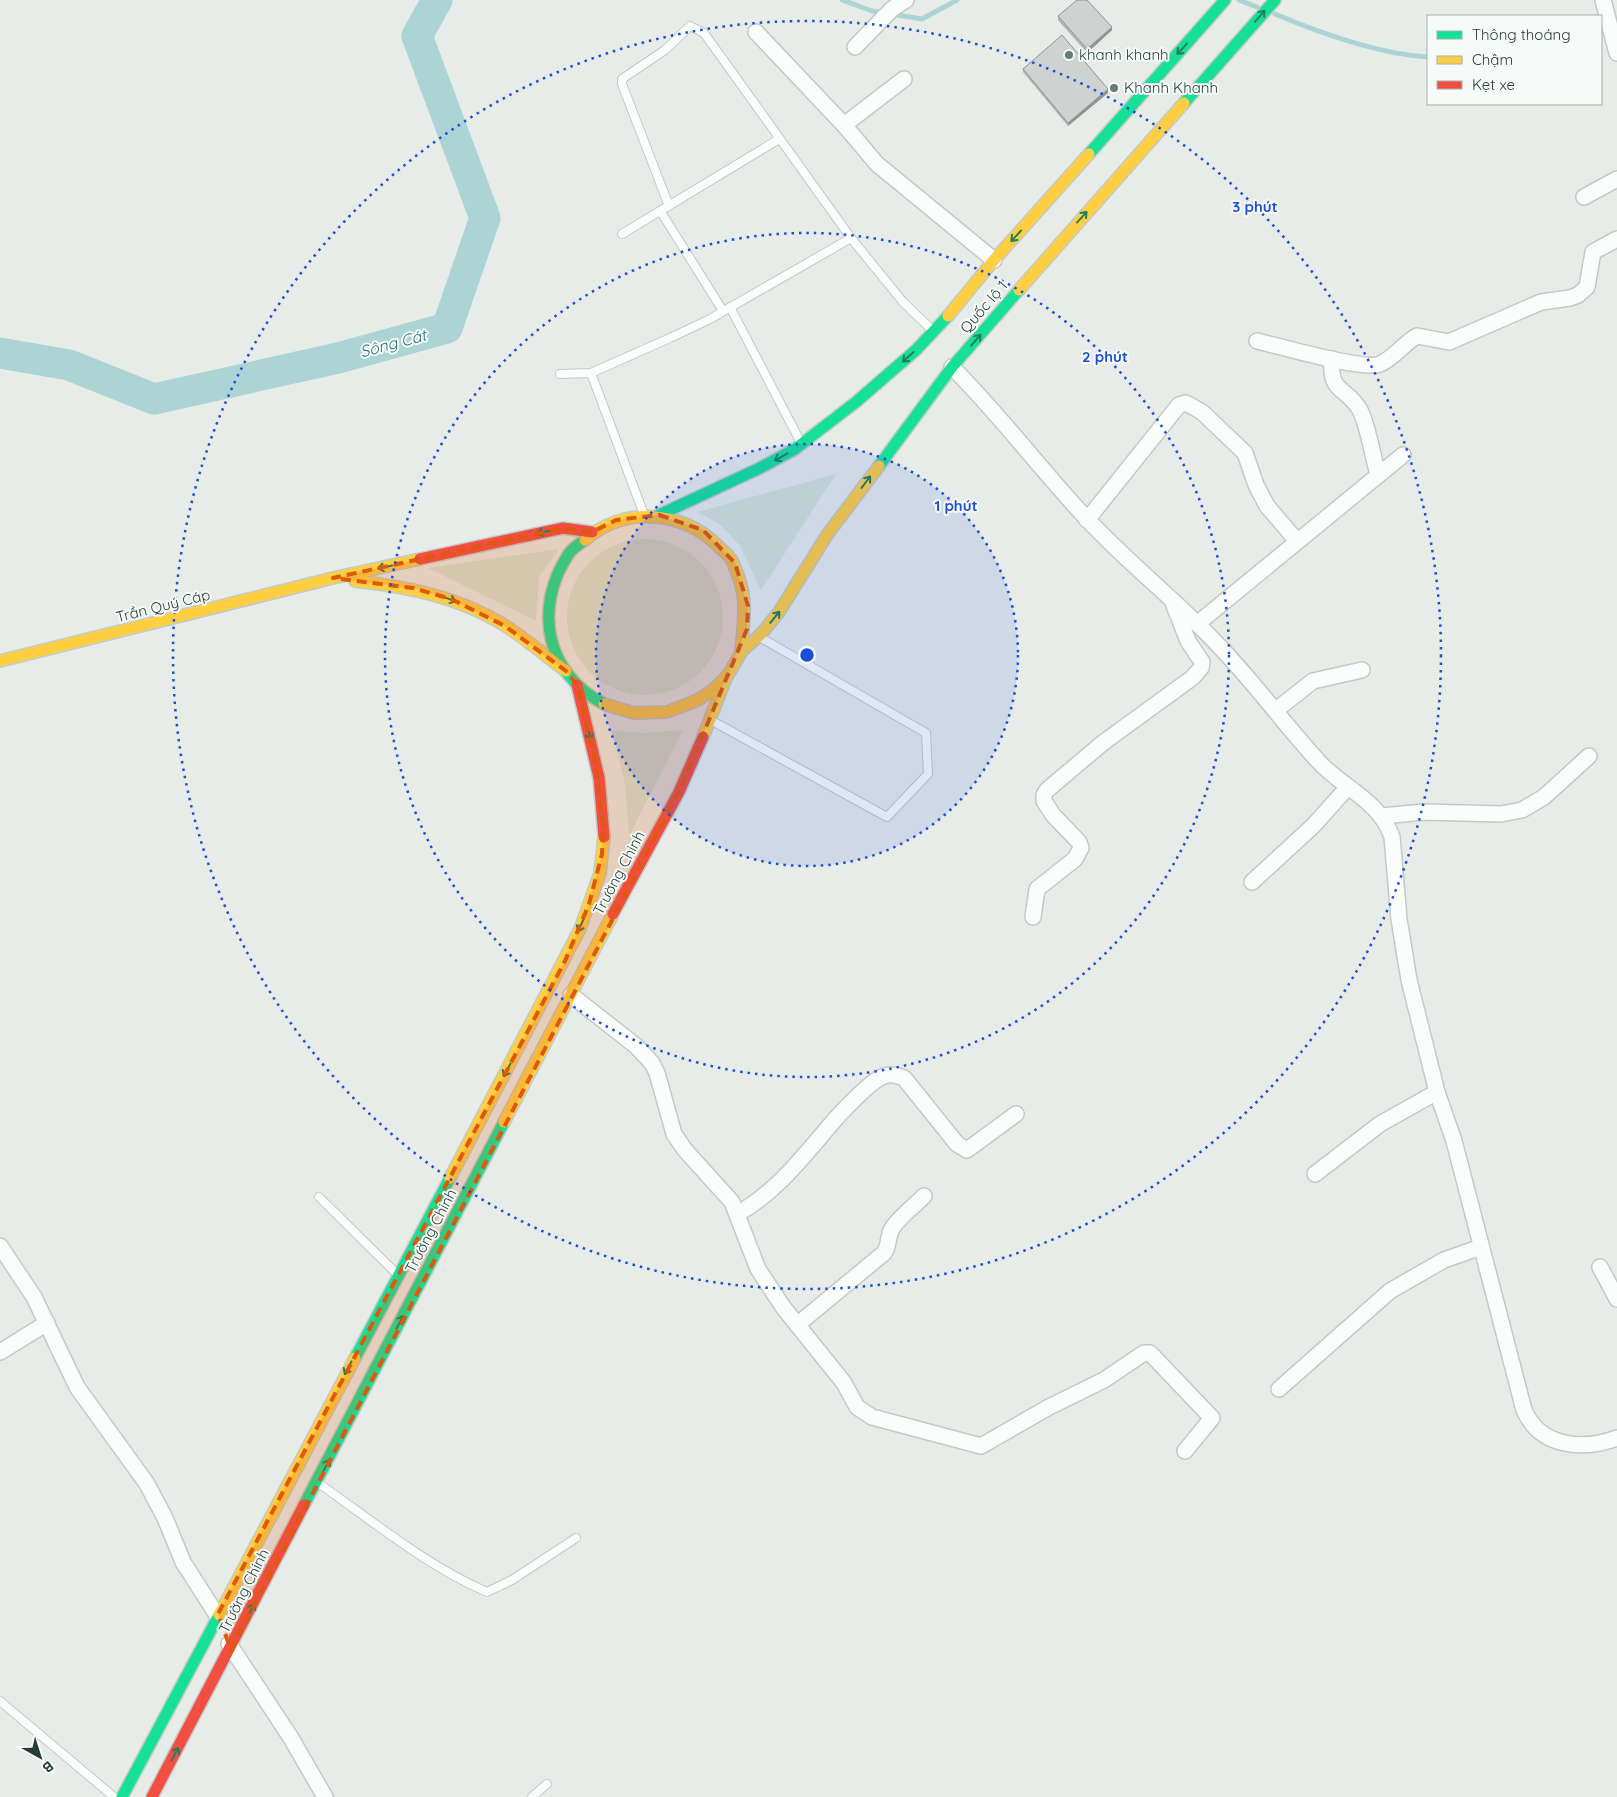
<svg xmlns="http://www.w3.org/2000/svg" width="1617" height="1797" viewBox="0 0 1617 1797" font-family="Quicksand,sans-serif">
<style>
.green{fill:#d2e3d5}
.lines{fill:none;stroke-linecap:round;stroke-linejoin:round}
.stream{stroke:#add4d5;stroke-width:5}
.river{stroke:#add4d5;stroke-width:31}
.lane-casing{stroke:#c4c9c6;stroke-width:10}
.street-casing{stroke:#c4c9c6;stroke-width:18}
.fast-casing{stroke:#c3cac7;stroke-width:14}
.slow-casing{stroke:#c3cac7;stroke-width:14}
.jam-casing{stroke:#c3cac7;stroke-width:14}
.lane{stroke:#fbfcfc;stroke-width:8}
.street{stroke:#fbfcfc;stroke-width:15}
.fast{stroke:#16e098;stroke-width:11}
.slow{stroke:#ffcf43;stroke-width:11}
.jam{stroke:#f24e42;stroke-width:11}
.wall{fill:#b1b5b4}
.shaded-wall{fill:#909492}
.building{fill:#ced3d1;stroke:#909492}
.oneway{stroke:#207f5d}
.marked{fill:#de580e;fill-opacity:0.2;stroke:#de580e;stroke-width:4;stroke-dasharray:10 6;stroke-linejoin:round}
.ring{fill:none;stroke:#1d4ed8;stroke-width:2.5;stroke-dasharray:2.5 5}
.poi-dot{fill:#6a7b74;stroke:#f6faf8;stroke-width:2}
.labels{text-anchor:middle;stroke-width:4;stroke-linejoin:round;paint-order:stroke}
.poi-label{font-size:15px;fill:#263e35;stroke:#f6faf8;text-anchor:start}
.street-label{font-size:15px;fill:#263e35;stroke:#f6faf8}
.water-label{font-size:16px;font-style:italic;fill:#267175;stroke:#f6faf8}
.centre{fill:#1d4ed8;stroke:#f6faf8;stroke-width:2.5}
.ring-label{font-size:15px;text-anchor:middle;font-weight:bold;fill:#1d4ed8;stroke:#f6faf8;stroke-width:4;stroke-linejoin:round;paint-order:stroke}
</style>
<rect width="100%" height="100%" fill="#e7ece9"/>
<!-- green -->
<g class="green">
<path d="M836,474L761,590L740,546L721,525L697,512Z"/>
<circle cx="645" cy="617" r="78"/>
<path d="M559,549L539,577L536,621L428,568Z"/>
<path d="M612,730L642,733L683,730L629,836L625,784Z"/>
</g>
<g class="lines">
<!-- stream -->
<g class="stream">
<path d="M842,0L872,11L922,19L957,0"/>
<path d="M1239,0L1257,7"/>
<path d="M1275,14C1320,33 1379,54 1428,57"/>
</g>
<!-- river -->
<path class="river" d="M0,353L69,365L154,399L338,358L447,328L485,218L417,36L437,0"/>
<!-- lane casing -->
<g class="lane-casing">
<g id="lane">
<path d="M669,206L622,84V79L665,50L690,26L704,33L851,238L903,302L931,329"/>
<path d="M661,212L723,311"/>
<path d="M622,234L779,139"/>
<path d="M730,307L800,441"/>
<path d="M591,373L643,512"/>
<path d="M560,374L591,373L670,338L710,319L851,238"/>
<path d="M716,723L887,817L928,774L926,733L763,639"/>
<path d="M319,1197L395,1272"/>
<path d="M321,1485C374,1522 427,1566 487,1592L512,1580L576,1538"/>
<path d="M0,1701L114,1797"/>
<path d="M532,1797L547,1784"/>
</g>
</g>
<!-- street casing -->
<g class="street-casing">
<g id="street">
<path d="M1603,0L1617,53"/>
<path d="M756,32L844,125L877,164L994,260"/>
<path d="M855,47L892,9L906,0"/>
<path d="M844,125L904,79"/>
<path d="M1584,197L1617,179"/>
<path d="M1257,341C1279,346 1364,371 1380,364C1394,358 1404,343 1417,336L1449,342L1541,302L1570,298L1578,295L1587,287L1593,252L1617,239"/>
<path d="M1332,359C1329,394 1346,386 1360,410C1369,429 1372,454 1378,474"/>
<path d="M952,367C1000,415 1041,470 1087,519C1129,564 1177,601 1218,645C1254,682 1284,724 1319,762C1343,788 1380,801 1392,837L1399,919L1409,980L1437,1092L1454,1141L1524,1410C1540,1447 1582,1451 1617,1438"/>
<path d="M1087,520L1179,405L1186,403L1202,412L1245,453L1256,485L1267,506L1297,541"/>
<path d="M1197,624L1403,455"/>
<path d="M1276,710L1313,681L1362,670"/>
<path d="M1382,816L1424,812L1501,814L1522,810L1544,797L1589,756"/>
<path d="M1252,882L1314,825L1348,787"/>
<path d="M1033,917L1037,889L1075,859L1081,848L1079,842L1053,815L1044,801V795L1047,790L1104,742L1192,678L1201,668L1202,662L1188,641L1173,603"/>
<path d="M571,995L636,1046L652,1063L657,1073L674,1134L685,1150L732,1202L758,1269L783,1307L844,1383L857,1407L872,1417L981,1446L1049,1407L1104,1380L1144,1353H1150L1212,1418L1185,1451"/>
<path d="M1315,1174L1380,1124L1437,1092"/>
<path d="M737,1214C779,1191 808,1150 839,1115C851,1103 864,1088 878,1079C887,1073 895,1074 904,1078L957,1144L967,1150L1016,1114"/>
<path d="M0,1246L34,1297L77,1387L147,1484L165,1518L183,1562L220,1620"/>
<path d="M1600,1267L1617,1299"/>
<path d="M797,1325L884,1253C890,1245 887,1235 893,1227C901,1216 914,1206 924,1196"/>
<path d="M0,1352L47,1323"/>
<path d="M1279,1389L1390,1291L1444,1260L1481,1247"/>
<path d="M229,1644L291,1738L325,1797"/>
</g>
</g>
<!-- fast casing -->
<g class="fast-casing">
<g id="fast">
<path d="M1184,103L1275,0"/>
<path d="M1089,154L1225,0"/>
<path d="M879,466L952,367L1019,290"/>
<path d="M659,515L760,468L795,449L856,402L916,350L948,316"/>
<path d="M585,540C579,544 571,549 568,555C533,609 546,674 604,704"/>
<path d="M355,1358L450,1178"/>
<path d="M304,1505L504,1122"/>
<path d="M122,1797L219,1615"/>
</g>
</g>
<!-- slow casing -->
<g class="slow-casing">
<g id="slow">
<path d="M1019,290L1184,103"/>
<path d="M948,316L994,260L1089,154"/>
<path d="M585,540C622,506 684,510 718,546C723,551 731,556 733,563C749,597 744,616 741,652"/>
<path d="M355,581C408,587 459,597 504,625C526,639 545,656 566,671"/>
<path d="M0,661L333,578L420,559"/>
<path d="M604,704L634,713L667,712L698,700L714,689L728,675L742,651L761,634L779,612L827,535L879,466"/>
<path d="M703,737L726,678"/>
<path d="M504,1122L613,914"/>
<path d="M450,1178L580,929L600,873L604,837"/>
<path d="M219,1615L355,1358"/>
</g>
</g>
<!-- jam casing -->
<g class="jam-casing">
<g id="jam">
<path d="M420,559L563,528L592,532"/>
<path d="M577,685L599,778L604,837"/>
<path d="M613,914L679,792L703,737"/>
<path d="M152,1797L304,1505"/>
</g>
</g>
<!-- lane -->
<use href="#lane" class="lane"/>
<!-- street -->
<use href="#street" class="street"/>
<!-- fast -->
<use href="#fast" class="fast"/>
<!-- slow -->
<use href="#slow" class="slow"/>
<!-- jam -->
<use href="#jam" class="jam"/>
</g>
<!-- wall -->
<g class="wall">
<path d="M1058,16L1112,30L1087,53L1058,20Z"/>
<path d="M1023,69L1108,93L1068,126L1023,72Z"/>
</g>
<!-- shaded-wall -->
<g class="shaded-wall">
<path d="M1112,27V30L1087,53V49Z"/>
<path d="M1108,89V93L1068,126V123Z"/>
</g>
<!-- building -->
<g class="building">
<path d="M1077,0H1087L1112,27L1087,49L1058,16Z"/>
<path d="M1062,35L1108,89L1068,123L1023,69Z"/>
</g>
<!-- one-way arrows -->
<defs><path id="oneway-shaft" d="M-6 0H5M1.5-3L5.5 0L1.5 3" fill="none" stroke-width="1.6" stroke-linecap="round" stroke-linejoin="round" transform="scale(1.25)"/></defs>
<g class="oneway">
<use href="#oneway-shaft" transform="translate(1260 16) rotate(-49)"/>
<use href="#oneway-shaft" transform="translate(1182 49) rotate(132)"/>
<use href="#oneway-shaft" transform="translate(1082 217) rotate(-48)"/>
<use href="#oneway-shaft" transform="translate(1016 236) rotate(133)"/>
<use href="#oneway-shaft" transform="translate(976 340) rotate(-49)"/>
<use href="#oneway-shaft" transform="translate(908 357) rotate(138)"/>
<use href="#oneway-shaft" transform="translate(781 457) rotate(151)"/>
<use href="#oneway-shaft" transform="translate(866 482) rotate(-53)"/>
<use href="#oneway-shaft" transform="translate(544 532) rotate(169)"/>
<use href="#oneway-shaft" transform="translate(385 567) rotate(168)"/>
<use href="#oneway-shaft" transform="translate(449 599) rotate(20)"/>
<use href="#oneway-shaft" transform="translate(775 617) rotate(-51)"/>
<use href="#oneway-shaft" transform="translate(589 733) rotate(75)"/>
<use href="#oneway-shaft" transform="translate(581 925) rotate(113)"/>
<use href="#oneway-shaft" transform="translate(507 1070) rotate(118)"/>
<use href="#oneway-shaft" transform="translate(400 1322) rotate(-62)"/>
<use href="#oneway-shaft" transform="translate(348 1368) rotate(118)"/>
<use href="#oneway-shaft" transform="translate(326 1466) rotate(-63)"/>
<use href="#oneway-shaft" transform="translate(251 1610) rotate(-63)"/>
<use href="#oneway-shaft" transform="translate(175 1754) rotate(-62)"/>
</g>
<!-- marked area -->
<path class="marked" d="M659,515L703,530L735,563L748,606L747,629L679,792L231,1650L218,1614L565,961L589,904L602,854L603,824L594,756L577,685L566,671L505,626L451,599L413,588L333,578L563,528L592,532L616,520Z"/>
<!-- distance rings -->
<circle cx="807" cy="655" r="211" fill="#1d4ed8" fill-opacity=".12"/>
<g class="ring">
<circle cx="807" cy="655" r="211"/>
<circle cx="807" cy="655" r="422"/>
<circle cx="807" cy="655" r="634"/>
</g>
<!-- markers -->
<g class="poi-dot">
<circle cx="1069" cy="55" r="5"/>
<circle cx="1114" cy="88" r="5"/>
</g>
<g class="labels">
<!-- poi labels -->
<g class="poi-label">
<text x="1079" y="60">khanh khanh</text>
<text x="1124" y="93">Khanh Khanh</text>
</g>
<!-- street labels -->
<g class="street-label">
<text transform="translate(984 307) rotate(-49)" y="5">Quốc lộ 1</text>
<text transform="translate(163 606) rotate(-14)" y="5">Trần Quý Cáp</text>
<text transform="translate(619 873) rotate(-62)" y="5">Trường Chinh</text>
<text transform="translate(431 1231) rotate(-62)" y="5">Trường Chinh</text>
<text transform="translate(244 1591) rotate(-63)" y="5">Trường Chinh</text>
</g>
<!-- water labels -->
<g class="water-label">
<text transform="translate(393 343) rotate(-15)" y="6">Sông Cát</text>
</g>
</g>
<circle cx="807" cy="655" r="8" class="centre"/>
<g class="ring-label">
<text x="1255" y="212">3 phút</text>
<text x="1105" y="362">2 phút</text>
<text x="956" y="511">1 phút</text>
</g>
<!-- legend -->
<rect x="1427" y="15" width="175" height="90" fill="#f6faf8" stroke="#a3afaa"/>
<rect x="1437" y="31" width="25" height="8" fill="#16e098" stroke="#a3afaa"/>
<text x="1472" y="40" font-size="15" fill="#263e35">Thông thoáng</text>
<rect x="1437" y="56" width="25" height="8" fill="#ffcf43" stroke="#a3afaa"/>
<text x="1472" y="65" font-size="15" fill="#263e35">Chậm</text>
<rect x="1437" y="81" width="25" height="8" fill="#f24e42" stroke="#a3afaa"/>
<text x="1472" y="90" font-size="15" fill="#263e35">Kẹt xe</text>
<!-- north arrow -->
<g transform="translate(40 1757) rotate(141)" stroke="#f6faf8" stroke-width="4" paint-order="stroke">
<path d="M0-4L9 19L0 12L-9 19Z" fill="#263e35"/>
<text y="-8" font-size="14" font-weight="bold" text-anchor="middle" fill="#263e35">B</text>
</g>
</svg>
